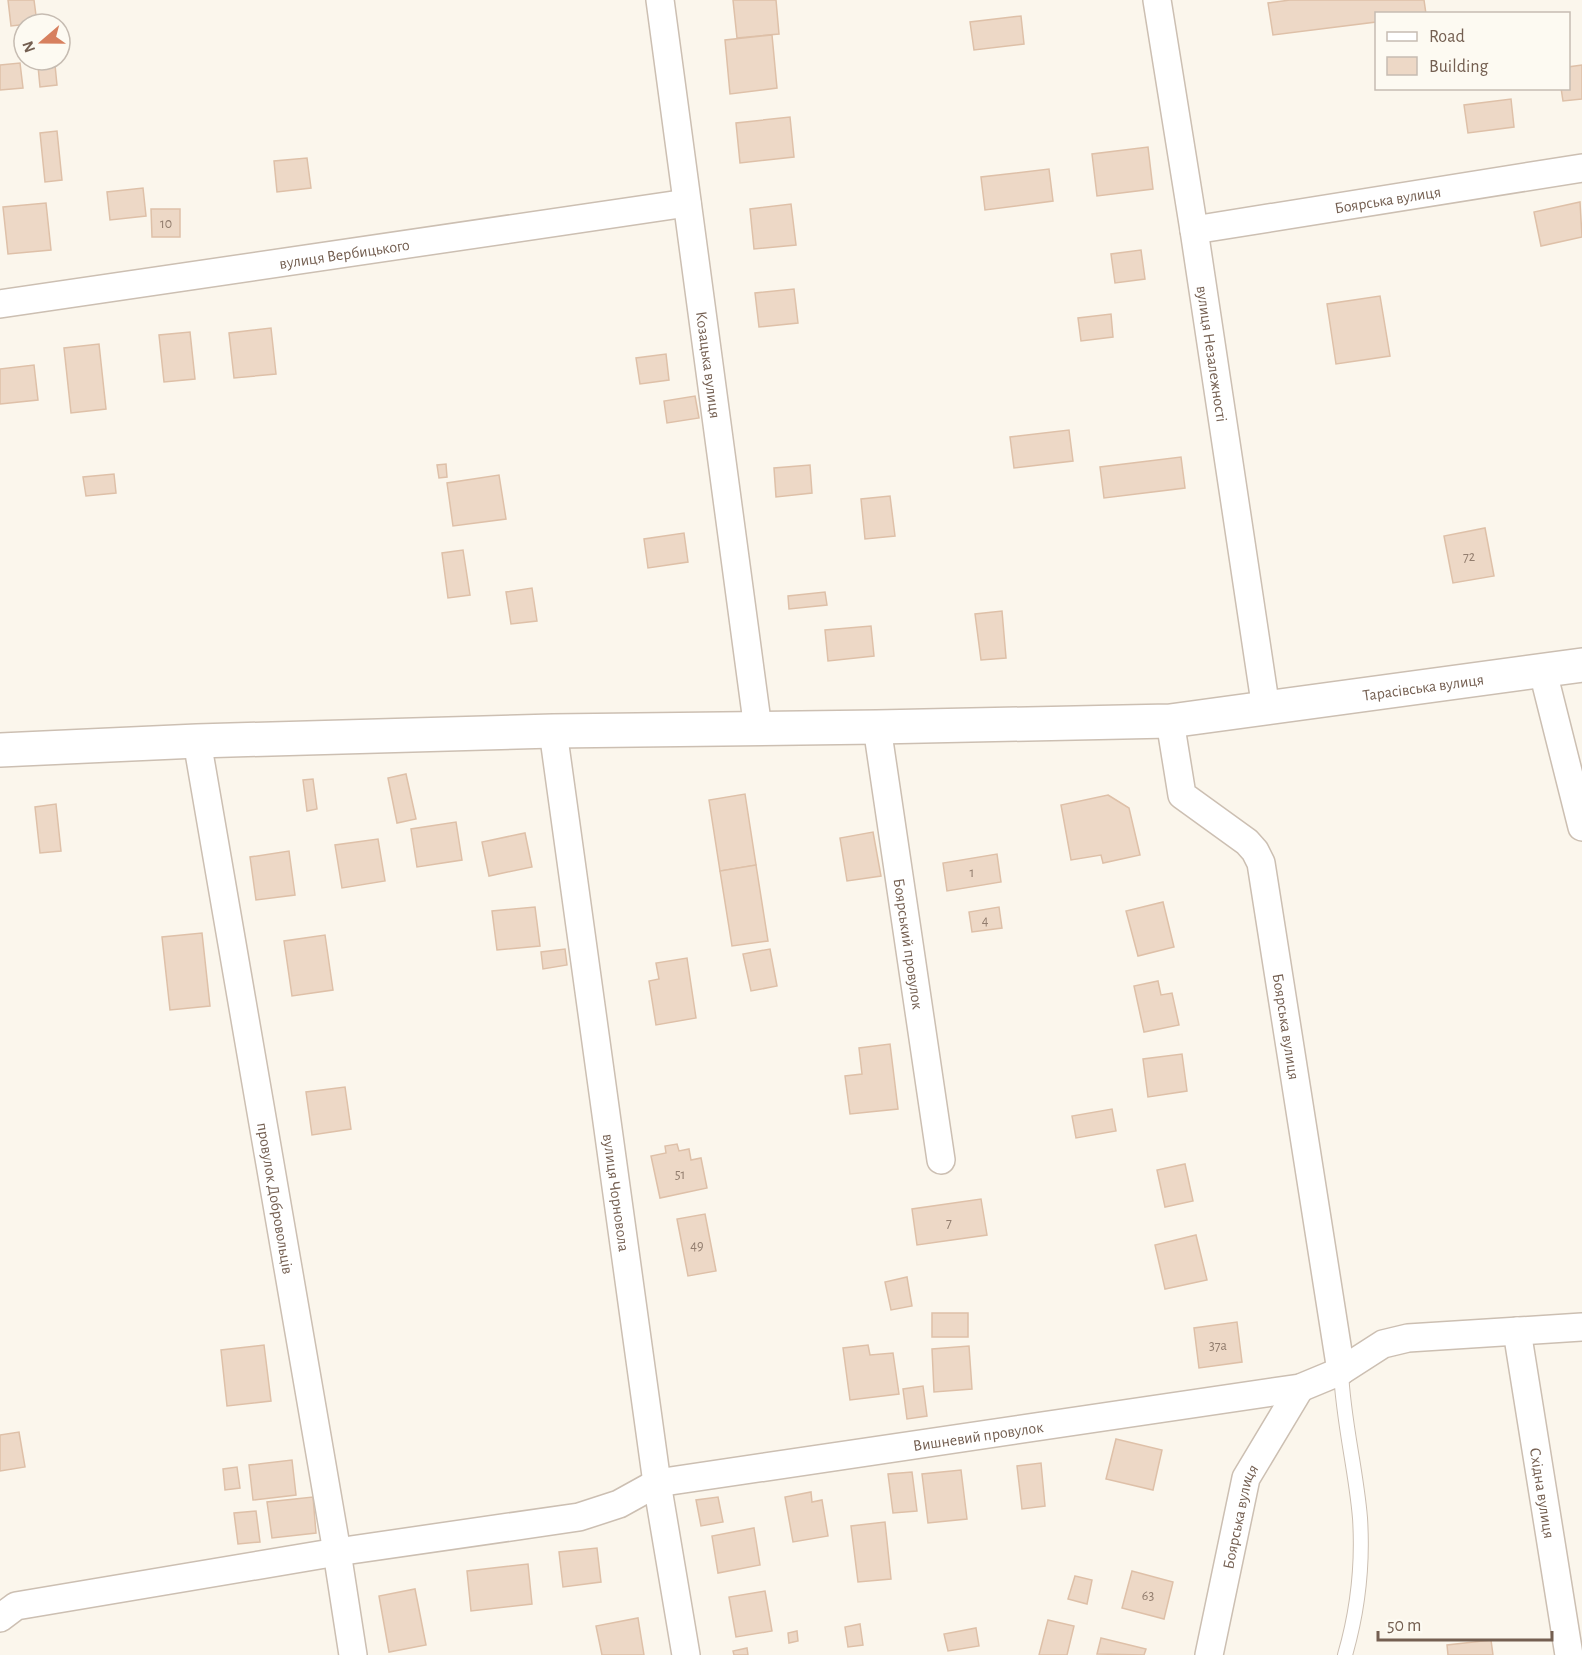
<svg xmlns="http://www.w3.org/2000/svg" width="1582" height="1655" viewBox="0 0 1582 1655" font-family="'Alegreya Sans',sans-serif">
<style>
.building{fill:#edd8c6;stroke:#dec0a8;stroke-width:1.5}
.lines{fill:none;stroke-linecap:round;stroke-linejoin:round}
.service-casing{stroke:#ccbfb2;stroke-width:16}
.minor-casing{stroke:#ccbfb2;stroke-width:30}
.tertiary-casing{stroke:#ccbfb2;stroke-width:36}
.service{stroke:#fff;stroke-width:14}
.minor{stroke:#fff;stroke-width:27}
.tertiary{stroke:#fff;stroke-width:33}
.labels{text-anchor:middle;stroke-width:6;stroke-linejoin:round;paint-order:stroke}
.number-label{font-size:14px;fill:#927d6e}
.street-label{font-size:16px;fill:#745f51;stroke:#fdfaf2}
</style>
<rect width="100%" height="100%" fill="#fbf6ec"/>
<!-- building -->
<g class="building">
<path d="M8,0H34L37,23L11,26Z"/>
<path d="M733,0H776L779,34L737,38Z"/>
<path d="M1290,0H1424L1426,14H1376V22L1273,35L1268,3Z"/>
<path d="M1021,16L1024,44L974,50L970,22Z"/>
<path d="M772,35L777,88L730,94L725,40Z"/>
<path d="M20,63L23,88L0,90V65Z"/>
<path d="M55,65L57,85L40,87L38,66Z"/>
<path d="M1582,65V99L1563,101L1561,88H1568V67Z"/>
<path d="M1511,99L1514,127L1468,133L1464,105Z"/>
<path d="M790,117L794,157L740,163L736,123Z"/>
<path d="M57,131L62,180L45,182L40,133Z"/>
<path d="M1148,147L1153,189L1097,196L1092,154Z"/>
<path d="M307,158L311,188L277,192L274,161Z"/>
<path d="M1049,169L1053,201L985,210L981,177Z"/>
<path d="M143,188L146,216L110,220L107,192Z"/>
<path d="M1580,202L1582,237L1541,246L1534,212Z"/>
<path d="M46,203L51,250L8,254L3,207Z"/>
<path d="M791,204L796,245L754,249L750,209Z"/>
<path d="M151,209H180V237H152Z"/>
<path d="M1141,250L1145,279L1115,283L1111,254Z"/>
<path d="M794,289L798,323L759,327L755,293Z"/>
<path d="M1380,296L1390,356L1336,364L1327,304Z"/>
<path d="M1111,314L1113,337L1081,341L1078,318Z"/>
<path d="M271,328L276,374L234,378L229,333Z"/>
<path d="M190,332L195,379L164,382L159,335Z"/>
<path d="M99,344L106,409L71,413L64,348Z"/>
<path d="M666,354L669,380L640,384L636,358Z"/>
<path d="M34,365L38,400L0,404V369Z"/>
<path d="M695,396L699,418L667,423L664,401Z"/>
<path d="M1069,430L1073,461L1014,468L1010,437Z"/>
<path d="M1181,457L1185,488L1104,498L1100,467Z"/>
<path d="M446,464L447,477L439,478L437,465Z"/>
<path d="M810,465L812,493L776,497L774,468Z"/>
<path d="M114,474L116,493L86,496L83,477Z"/>
<path d="M499,475L506,519L453,526L447,483Z"/>
<path d="M890,496L895,536L865,539L861,499Z"/>
<path d="M1485,528L1494,576L1453,583L1444,536Z"/>
<path d="M684,533L688,562L648,568L644,539Z"/>
<path d="M463,550L470,595L448,598L442,553Z"/>
<path d="M532,588L537,621L511,624L506,592Z"/>
<path d="M825,592L827,605L789,609L788,596Z"/>
<path d="M1002,611L1006,658L981,660L975,614Z"/>
<path d="M871,626L874,656L828,661L825,630Z"/>
<path d="M406,774L416,819L397,823L388,778Z"/>
<path d="M313,779L317,809L307,811L303,780Z"/>
<path d="M745,794L756,865L720,871L709,800Z"/>
<path d="M1108,795L1129,808L1140,855L1103,863L1101,855L1071,860L1061,805Z"/>
<path d="M56,804L61,851L40,853L35,807Z"/>
<path d="M456,822L462,860L417,867L411,829Z"/>
<path d="M873,832L881,876L847,881L840,838Z"/>
<path d="M525,833L532,867L489,876L482,842Z"/>
<path d="M378,839L385,881L342,888L335,845Z"/>
<path d="M289,851L295,895L256,900L250,857Z"/>
<path d="M997,854L1001,882L947,891L943,863Z"/>
<path d="M756,865L768,941L732,946L720,871Z"/>
<path d="M1163,902L1174,947L1138,956L1126,911Z"/>
<path d="M535,907L540,946L497,950L492,911Z"/>
<path d="M999,907L1002,928L972,932L969,912Z"/>
<path d="M202,933L210,1006L170,1010L162,937Z"/>
<path d="M325,935L333,990L292,996L284,941Z"/>
<path d="M565,949L567,965L543,969L541,952Z"/>
<path d="M770,949L777,986L751,991L743,954Z"/>
<path d="M687,958L696,1018L656,1025L649,981L659,979L656,963Z"/>
<path d="M1158,981L1161,995L1172,993L1179,1025L1144,1032L1134,986Z"/>
<path d="M890,1044L898,1109L850,1114L845,1076L862,1074L859,1048Z"/>
<path d="M1182,1054L1187,1091L1148,1097L1143,1059Z"/>
<path d="M345,1087L351,1129L312,1135L306,1092Z"/>
<path d="M1112,1109L1116,1131L1076,1138L1072,1116Z"/>
<path d="M677,1144L679,1151L689,1149L691,1160L701,1158L707,1188L660,1198L651,1156L666,1153L665,1146Z"/>
<path d="M1185,1164L1193,1201L1165,1207L1157,1170Z"/>
<path d="M981,1199L987,1235L917,1245L912,1209Z"/>
<path d="M705,1214L716,1271L688,1276L677,1219Z"/>
<path d="M1196,1235L1207,1280L1165,1289L1155,1245Z"/>
<path d="M907,1277L912,1306L891,1310L885,1282Z"/>
<rect x="932" y="1313" width="36" height="24"/>
<path d="M1237,1322L1242,1362L1199,1368L1194,1328Z"/>
<path d="M264,1345L271,1401L227,1406L221,1350Z"/>
<path d="M868,1345L870,1355L893,1353L899,1394L850,1400L843,1348Z"/>
<path d="M969,1346L972,1389L934,1392L932,1349Z"/>
<path d="M923,1386L927,1416L907,1419L903,1389Z"/>
<path d="M19,1432L25,1467L0,1471V1435Z"/>
<path d="M1116,1439L1162,1450L1153,1490L1106,1479Z"/>
<path d="M292,1460L296,1495L253,1500L249,1465Z"/>
<path d="M1041,1463L1045,1506L1022,1509L1017,1466Z"/>
<path d="M237,1467L240,1488L225,1490L223,1469Z"/>
<path d="M961,1470L967,1519L928,1523L922,1474Z"/>
<path d="M912,1472L917,1511L893,1513L888,1474Z"/>
<path d="M811,1492L812,1502L822,1500L828,1536L793,1542L785,1497Z"/>
<path d="M313,1497L316,1533L272,1538L267,1502Z"/>
<path d="M718,1497L723,1522L701,1526L696,1500Z"/>
<path d="M256,1511L260,1542L238,1544L234,1513Z"/>
<path d="M885,1522L891,1579L858,1582L851,1526Z"/>
<path d="M754,1528L760,1565L718,1573L712,1536Z"/>
<path d="M597,1548L601,1582L563,1587L559,1552Z"/>
<path d="M528,1564L532,1604L471,1611L467,1571Z"/>
<path d="M1132,1571L1173,1582L1164,1619L1122,1608Z"/>
<path d="M1075,1576L1092,1580L1087,1604L1068,1599Z"/>
<path d="M415,1589L426,1645L389,1652L379,1596Z"/>
<path d="M765,1591L772,1631L736,1637L729,1597Z"/>
<path d="M638,1618L644,1655H602L596,1626Z"/>
<path d="M1048,1620L1074,1626L1067,1655H1039Z"/>
<path d="M860,1624L863,1645L848,1647L845,1627Z"/>
<path d="M976,1628L979,1646L948,1651L944,1634Z"/>
<path d="M797,1631L798,1641L789,1643L788,1633Z"/>
<path d="M1101,1638L1146,1649L1144,1655L1097,1654Z"/>
<path d="M1491,1640L1493,1655H1448L1447,1645Z"/>
<path d="M747,1648L748,1655H734L733,1651Z"/>
</g>
<g class="lines">
<!-- service casing -->
<g class="service-casing">
<path id="service" d="M1341,1371C1343,1421 1356,1469 1360,1518C1363,1565 1358,1610 1345,1655"/>
</g>
<!-- minor casing -->
<g class="minor-casing">
<g id="minor">
<path id="s1" d="M660,0L758,729"/>
<path id="s2" d="M1157,0L1194,230L1266,709"/>
<path id="s3" d="M1194,230L1582,168"/>
<path id="s4" d="M0,304L687,203"/>
<path d="M1543,672L1582,827"/>
<path id="s5" d="M1170,721L1182,795L1247,842L1255,851L1261,863L1341,1371"/>
<path id="s6" d="M877,727L941,1160"/>
<path id="s7" d="M553,731L657,1483L686,1655"/>
<path id="s8" d="M197,741L337,1552L353,1655"/>
<path id="s9" d="M1517,1331L1569,1655"/>
<path id="s10" d="M0,1618L16,1606L337,1552L579,1517L619,1504L657,1483L1300,1388L1341,1371L1383,1344L1408,1338L1582,1327"/>
<path id="s11" d="M1209,1655L1246,1478L1300,1388"/>
</g>
</g>
<!-- tertiary casing -->
<g class="tertiary-casing">
<g id="tertiary">
<path id="s12" d="M0,750L197,741L553,731L877,727L1170,721L1582,665"/>
</g>
</g>
<!-- service -->
<use href="#service" class="service"/>
<!-- minor -->
<use href="#minor" class="minor"/>
<!-- tertiary -->
<use href="#tertiary" class="tertiary"/>
</g>
<g class="labels">
<!-- number labels -->
<g class="number-label">
<text x="166" y="228">10</text>
<text x="1469" y="561">72</text>
<text x="972" y="877">1</text>
<text x="985" y="925">4</text>
<text x="680" y="1179">51</text>
<text x="949" y="1227">7</text>
<text x="697" y="1250">49</text>
<text x="1218" y="1350">37а</text>
<text x="1148" y="1600">63</text>
</g>
<!-- street labels -->
<g class="street-label">
<text dy="6" stroke="none"><textPath href="#s3" startOffset="196">Боярська вулиця</textPath></text>
<text dy="6" stroke="none"><textPath href="#s4" startOffset="348">вулиця Вербицького</textPath></text>
<text dy="6" stroke="none"><textPath href="#s2" startOffset="358">вулиця Незалежності</textPath></text>
<text dy="6" stroke="none"><textPath href="#s1" startOffset="368">Козацька вулиця</textPath></text>
<text dy="6" stroke="none"><textPath href="#s12" startOffset="1426">Тарасівська вулиця</textPath></text>
<text dy="6" stroke="none"><textPath href="#s6" startOffset="219">Боярський провулок</textPath></text>
<text dy="6" stroke="none"><textPath href="#s5" startOffset="346">Боярська вулиця</textPath></text>
<text dy="6" stroke="none"><textPath href="#s7" startOffset="466">вулиця Чорновола</textPath></text>
<text dy="6" stroke="none"><textPath href="#s8" startOffset="464">провулок Добровольців</textPath></text>
<text dy="6" stroke="none"><textPath href="#s10" startOffset="1000">Вишневий провулок</textPath></text>
<text dy="6" stroke="none"><textPath href="#s9" startOffset="164">Східна вулиця</textPath></text>
<text dy="6" stroke="none"><textPath href="#s11" startOffset="142">Боярська вулиця</textPath></text>
</g>
</g>
<!-- legend -->
<rect x="1375" y="12" width="195" height="78" fill="#fdfaf2" stroke="#c6bcb2" stroke-width="1.5"/>
<rect x="1387" y="32" width="30" height="9" fill="#ffffff" stroke="#c6bcb2" stroke-width="1.5"/>
<text x="1429" y="42" font-size="18" fill="#745f51">Road</text>
<rect x="1387" y="57" width="30" height="18" fill="#edd8c6" stroke="#c6bcb2" stroke-width="1.5"/>
<text x="1429" y="72" font-size="18" fill="#745f51">Building</text>
<!-- north arrow -->
<g transform="translate(42 42) rotate(250)"><circle r="28" fill="#fdfaf2" stroke="#c6bcb2" stroke-width="1.5"/>
<path d="M0-4.5L10 22L0 15L-10 22Z" fill="#d7805f"/>
<text y="-9" font-size="16" font-weight="bold" text-anchor="middle" fill="#745f51">N</text>
</g>
<!-- scale -->
<path d="M1378 1631v9h174v-9" fill="none" stroke="#745f51" stroke-width="3"/>
<text x="1387" y="1631" font-size="18" fill="#745f51" stroke="#fdfaf2" stroke-width="4.5" paint-order="stroke">50 m</text>
</svg>
